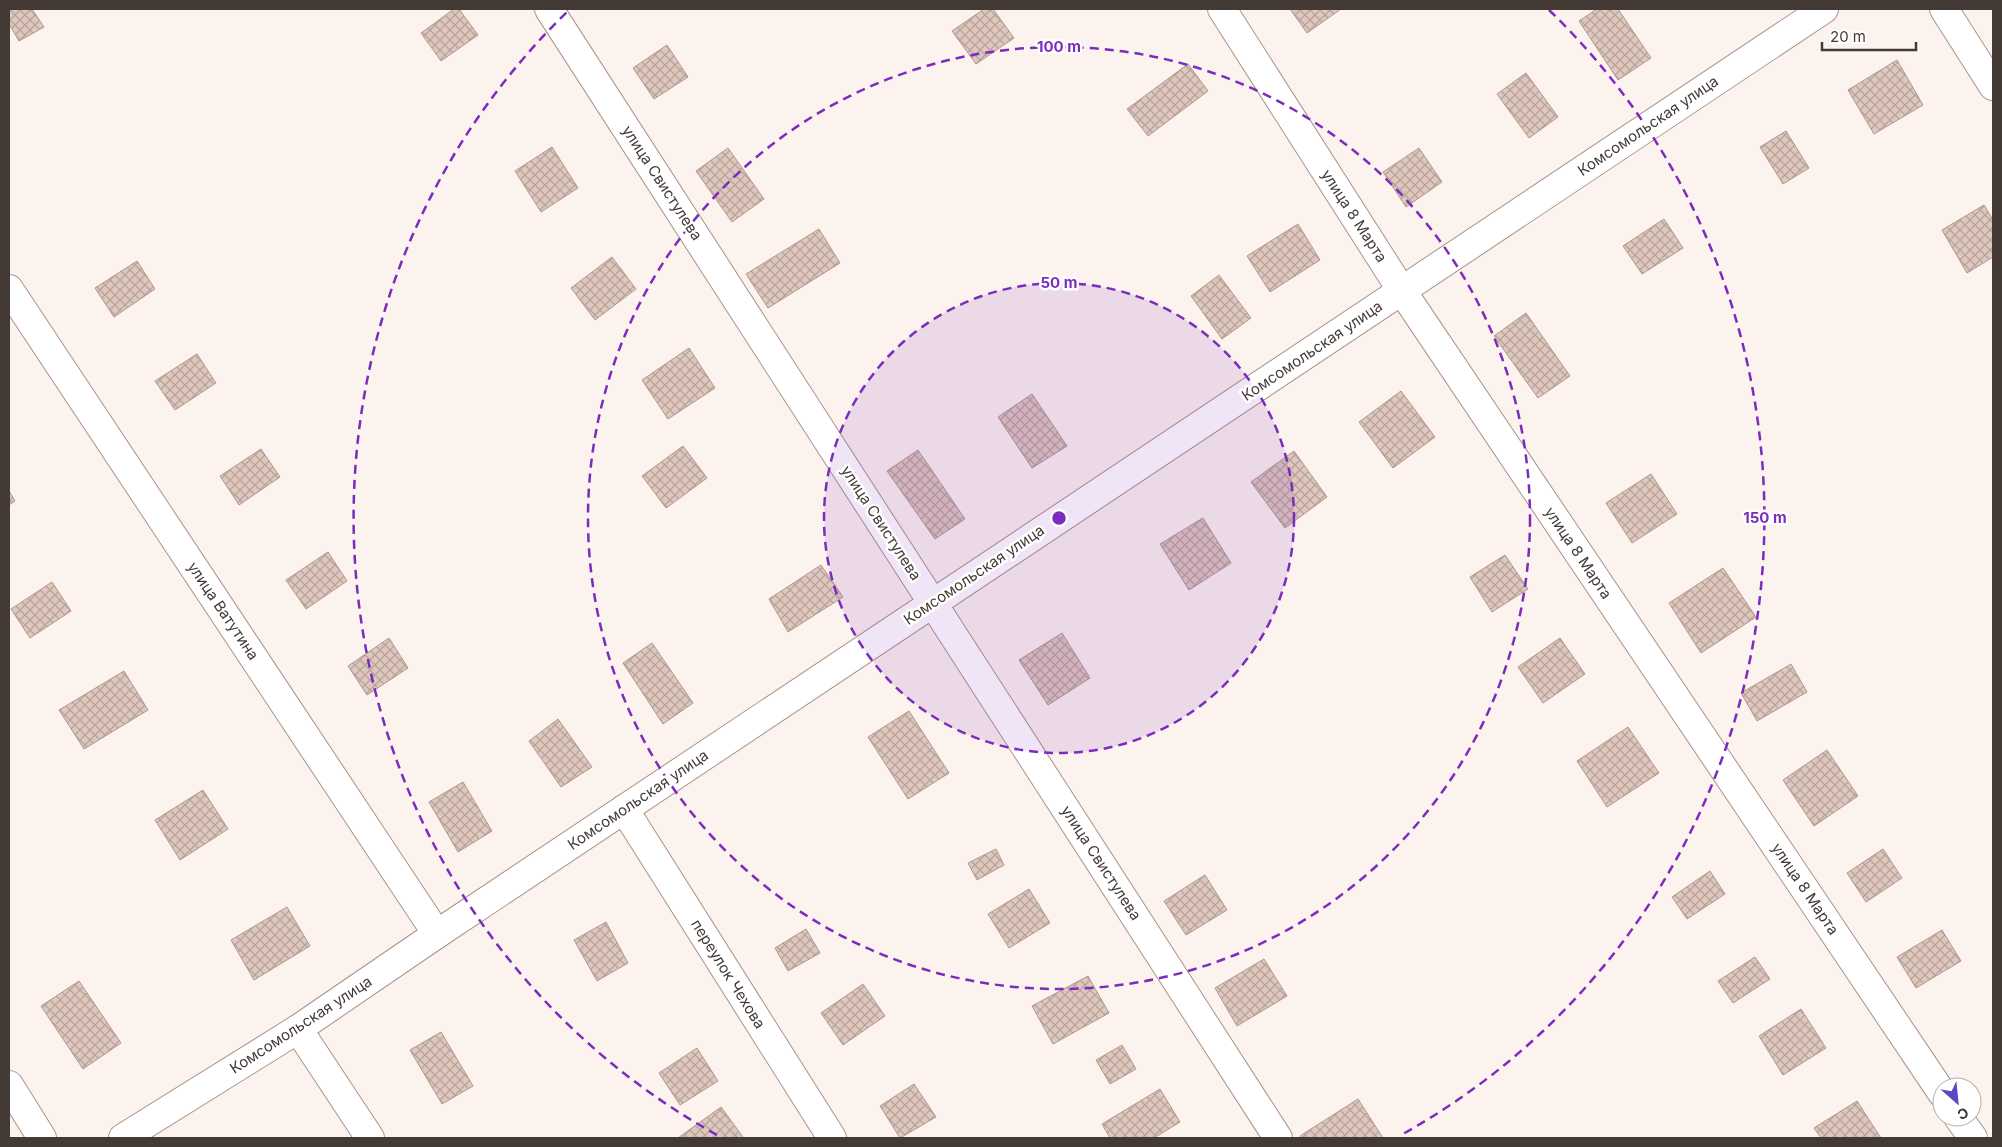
<svg xmlns="http://www.w3.org/2000/svg" width="2002" height="1147" viewBox="0 0 2002 1147" font-family="Inter,sans-serif">
<style>
.building{fill:url(#building-cross-hatch);stroke:#af988f}
.lines{fill:none;stroke-linecap:round;stroke-linejoin:round}
.street-casing{stroke:#aa938a;stroke-width:30}
.street{stroke:#fff;stroke-width:28}
.ring{fill:none;stroke:#7b2cbf;stroke-width:2.5;stroke-dasharray:9 6}
.labels{text-anchor:middle;stroke-width:5;stroke-linejoin:round;paint-order:stroke}
.street-label{font-size:15px;fill:#433935;stroke:#fff}
.centre{fill:#7b2cbf;stroke:#fff;stroke-width:2.5}
.ring-label{font-size:15px;text-anchor:middle;font-weight:bold;fill:#7b2cbf;stroke:#fff;stroke-width:5;stroke-linejoin:round;paint-order:stroke}
</style>
<defs>
<pattern id="building-cross-hatch" width="8" height="8" patternUnits="userSpaceOnUse" patternTransform="scale(1.25)"><rect width="8" height="8" fill="#dfc7bd"/><path d="M0 0l8 8M0 8l8-8" fill="none" stroke="#b6a39a"/></pattern>
</defs>
<rect width="100%" height="100%" fill="#fcf2ee"/>
<!-- building -->
<g class="building">
<path d="M11,9H32L44,27L19,41L9,24V10Z"/>
<path d="M454,9H459L478,35L441,61L421,33Z"/>
<path d="M984,9H993L1014,38L976,64L952,31Z"/>
<path d="M1290,9H1341L1307,33Z"/>
<path d="M1597,9H1618L1651,58L1618,80L1579,21Z"/>
<path d="M667,45L688,77L654,99L633,68Z"/>
<path d="M1897,60L1923,105L1874,134L1848,90Z"/>
<path d="M1188,64L1208,91L1148,136L1127,109Z"/>
<path d="M1526,73L1558,117L1529,138L1497,94Z"/>
<path d="M1786,131L1809,168L1783,184L1760,147Z"/>
<path d="M552,147L578,188L541,212L515,171Z"/>
<path d="M728,148L764,199L732,222L696,171Z"/>
<path d="M1419,148L1442,182L1406,207L1383,172Z"/>
<path d="M1984,205L1993,220V257L1967,273L1942,230Z"/>
<path d="M1664,219L1683,248L1642,274L1623,246Z"/>
<path d="M1298,224L1320,260L1270,292L1247,256Z"/>
<path d="M819,229L840,263L768,308L746,274Z"/>
<path d="M612,257L636,289L595,320L571,288Z"/>
<path d="M137,261L155,289L114,317L95,288Z"/>
<path d="M1219,275L1251,318L1222,339L1191,296Z"/>
<path d="M1526,313L1570,376L1538,398L1494,336Z"/>
<path d="M689,348L715,388L668,419L642,380Z"/>
<path d="M197,354L216,383L175,410L155,381Z"/>
<path d="M1401,391L1435,437L1393,468L1359,422Z"/>
<path d="M1032,394L1067,446L1032,468L998,417Z"/>
<path d="M683,446L707,478L666,508L642,476Z"/>
<path d="M261,449L280,477L239,505L220,476Z"/>
<path d="M918,450L965,519L935,539L887,471Z"/>
<path d="M1294,451L1327,497L1285,528L1251,482Z"/>
<path d="M1651,474L1677,514L1632,543L1606,503Z"/>
<path d="M9,491L15,501L9,505Z"/>
<path d="M1203,518L1231,563L1189,590L1160,544Z"/>
<path d="M328,552L347,581L306,609L286,580Z"/>
<path d="M1505,555L1528,589L1492,612L1470,577Z"/>
<path d="M821,565L843,597L788,632L769,599Z"/>
<path d="M1723,568L1756,617L1701,653L1669,603Z"/>
<path d="M52,582L71,611L30,638L11,609Z"/>
<path d="M1062,633L1090,678L1048,705L1019,660Z"/>
<path d="M389,638L408,668L367,695L348,666Z"/>
<path d="M1560,638L1585,674L1543,703L1518,667Z"/>
<path d="M652,643L693,703L663,724L623,663Z"/>
<path d="M1791,664L1807,692L1757,721L1741,693Z"/>
<path d="M124,671L148,710L84,749L59,710Z"/>
<path d="M909,711L949,773L908,799L868,737Z"/>
<path d="M558,719L592,767L561,787L529,741Z"/>
<path d="M1628,727L1659,773L1607,807L1577,761Z"/>
<path d="M1827,750L1858,796L1814,826L1783,780Z"/>
<path d="M463,782L492,831L458,852L429,802Z"/>
<path d="M203,790L228,829L180,860L155,820Z"/>
<path d="M996,849L1004,865L977,880L968,863Z"/>
<path d="M1883,849L1902,878L1866,902L1847,873Z"/>
<path d="M1710,871L1725,894L1687,919L1672,897Z"/>
<path d="M1205,875L1227,910L1186,935L1164,901Z"/>
<path d="M1029,889L1050,923L1009,948L988,914Z"/>
<path d="M287,907L310,946L254,980L231,940Z"/>
<path d="M606,922L628,963L597,981L574,940Z"/>
<path d="M806,929L820,953L788,971L775,948Z"/>
<path d="M1942,930L1961,961L1916,988L1897,957Z"/>
<path d="M1755,957L1770,979L1733,1003L1718,981Z"/>
<path d="M1264,959L1287,996L1237,1026L1215,988Z"/>
<path d="M1088,976L1109,1013L1053,1044L1032,1006Z"/>
<path d="M79,981L121,1043L83,1069L41,1006Z"/>
<path d="M863,984L885,1016L843,1045L821,1013Z"/>
<path d="M1801,1009L1826,1048L1783,1075L1759,1036Z"/>
<path d="M441,1032L473,1086L442,1104L410,1050Z"/>
<path d="M1122,1045L1136,1069L1110,1084L1096,1060Z"/>
<path d="M697,1048L718,1081L680,1105L659,1073Z"/>
<path d="M914,1084L936,1117L900,1138L880,1106Z"/>
<path d="M1160,1089L1180,1122L1154,1138H1110L1102,1124Z"/>
<path d="M1358,1099L1383,1138H1301L1300,1136Z"/>
<path d="M1857,1101L1881,1138H1821L1814,1128Z"/>
<path d="M721,1107L743,1137L741,1138H678Z"/>
</g>
<g class="lines">
<!-- street casing -->
<g class="street-casing">
<g id="street">
<path d="M549,9L1278,1138"/>
<path d="M1222,9L1402,291L1942,1093"/>
<path d="M1944,9L1993,86"/>
<path d="M9,289L437,934"/>
<path d="M624,809L832,1138"/>
<path d="M298,1029L370,1138"/>
<path d="M9,1085L42,1138"/>
<path d="M1958,1117L1973,1138"/>
<path d="M123,1138L298,1029L437,934L1824,9"/>
</g>
</g>
<!-- street -->
<use href="#street" class="street"/>
</g>
<!-- distance rings -->
<circle cx="1059" cy="518" r="235" fill="#7b2cbf" fill-opacity=".12"/>
<g class="ring">
<circle cx="1059" cy="518" r="235"/>
<circle cx="1059" cy="518" r="471"/>
<path d="M717 1135A706 706 0 0 1 569 10M1549 10A706 706 0 0 1 1401 1135"/>
</g>
<g class="labels">
<!-- street labels -->
<g class="street-label">
<text transform="translate(1648 126) rotate(-34)" y="5">Комсомольская улица</text>
<text transform="translate(662 183) rotate(57)" y="5">улица Свистулева</text>
<text transform="translate(1354 216) rotate(57)" y="5">улица 8 Марта</text>
<text transform="translate(1312 351) rotate(-34)" y="5">Комсомольская улица</text>
<text transform="translate(881 523) rotate(57)" y="5">улица Свистулева</text>
<text transform="translate(1578 553) rotate(56)" y="5">улица 8 Марта</text>
<text transform="translate(974 575) rotate(-34)" y="5">Комсомольская улица</text>
<text transform="translate(223 611) rotate(56)" y="5">улица Ватутина</text>
<text transform="translate(638 800) rotate(-34)" y="5">Комсомольская улица</text>
<text transform="translate(1101 863) rotate(57)" y="5">улица Свистулева</text>
<text transform="translate(1805 889) rotate(56)" y="5">улица 8 Марта</text>
<text transform="translate(728 974) rotate(58)" y="5">переулок Чехова</text>
<text transform="translate(301 1025) rotate(-33)" y="5">Комсомольская улица</text>
</g>
</g>
<circle cx="1059" cy="518" r="8" class="centre"/>
<g class="ring-label">
<text x="1059" y="52">100 m</text>
<text x="1059" y="288">50 m</text>
<text x="1765" y="523">150 m</text>
</g>
<!-- border -->
<rect width="2002" height="1147" fill="none" stroke="#433935" stroke-width="20"/>
<!-- north arrow -->
<g transform="translate(1957 1102) rotate(153)"><circle r="24" fill="#ffffff" stroke="#b4b0ae"/>
<path d="M0-4L9 19L0 12L-9 19Z" fill="#5c49c1"/>
<text y="-8" font-size="14" font-weight="bold" text-anchor="middle" fill="#433935">С</text>
</g>
<!-- scale -->
<path d="M1822 42v8h94v-8" fill="none" stroke="#433935" stroke-width="2.5"/>
<text x="1830" y="42" font-size="15" fill="#433935" stroke="#ffffff" stroke-width="4" paint-order="stroke">20 m</text>
</svg>
